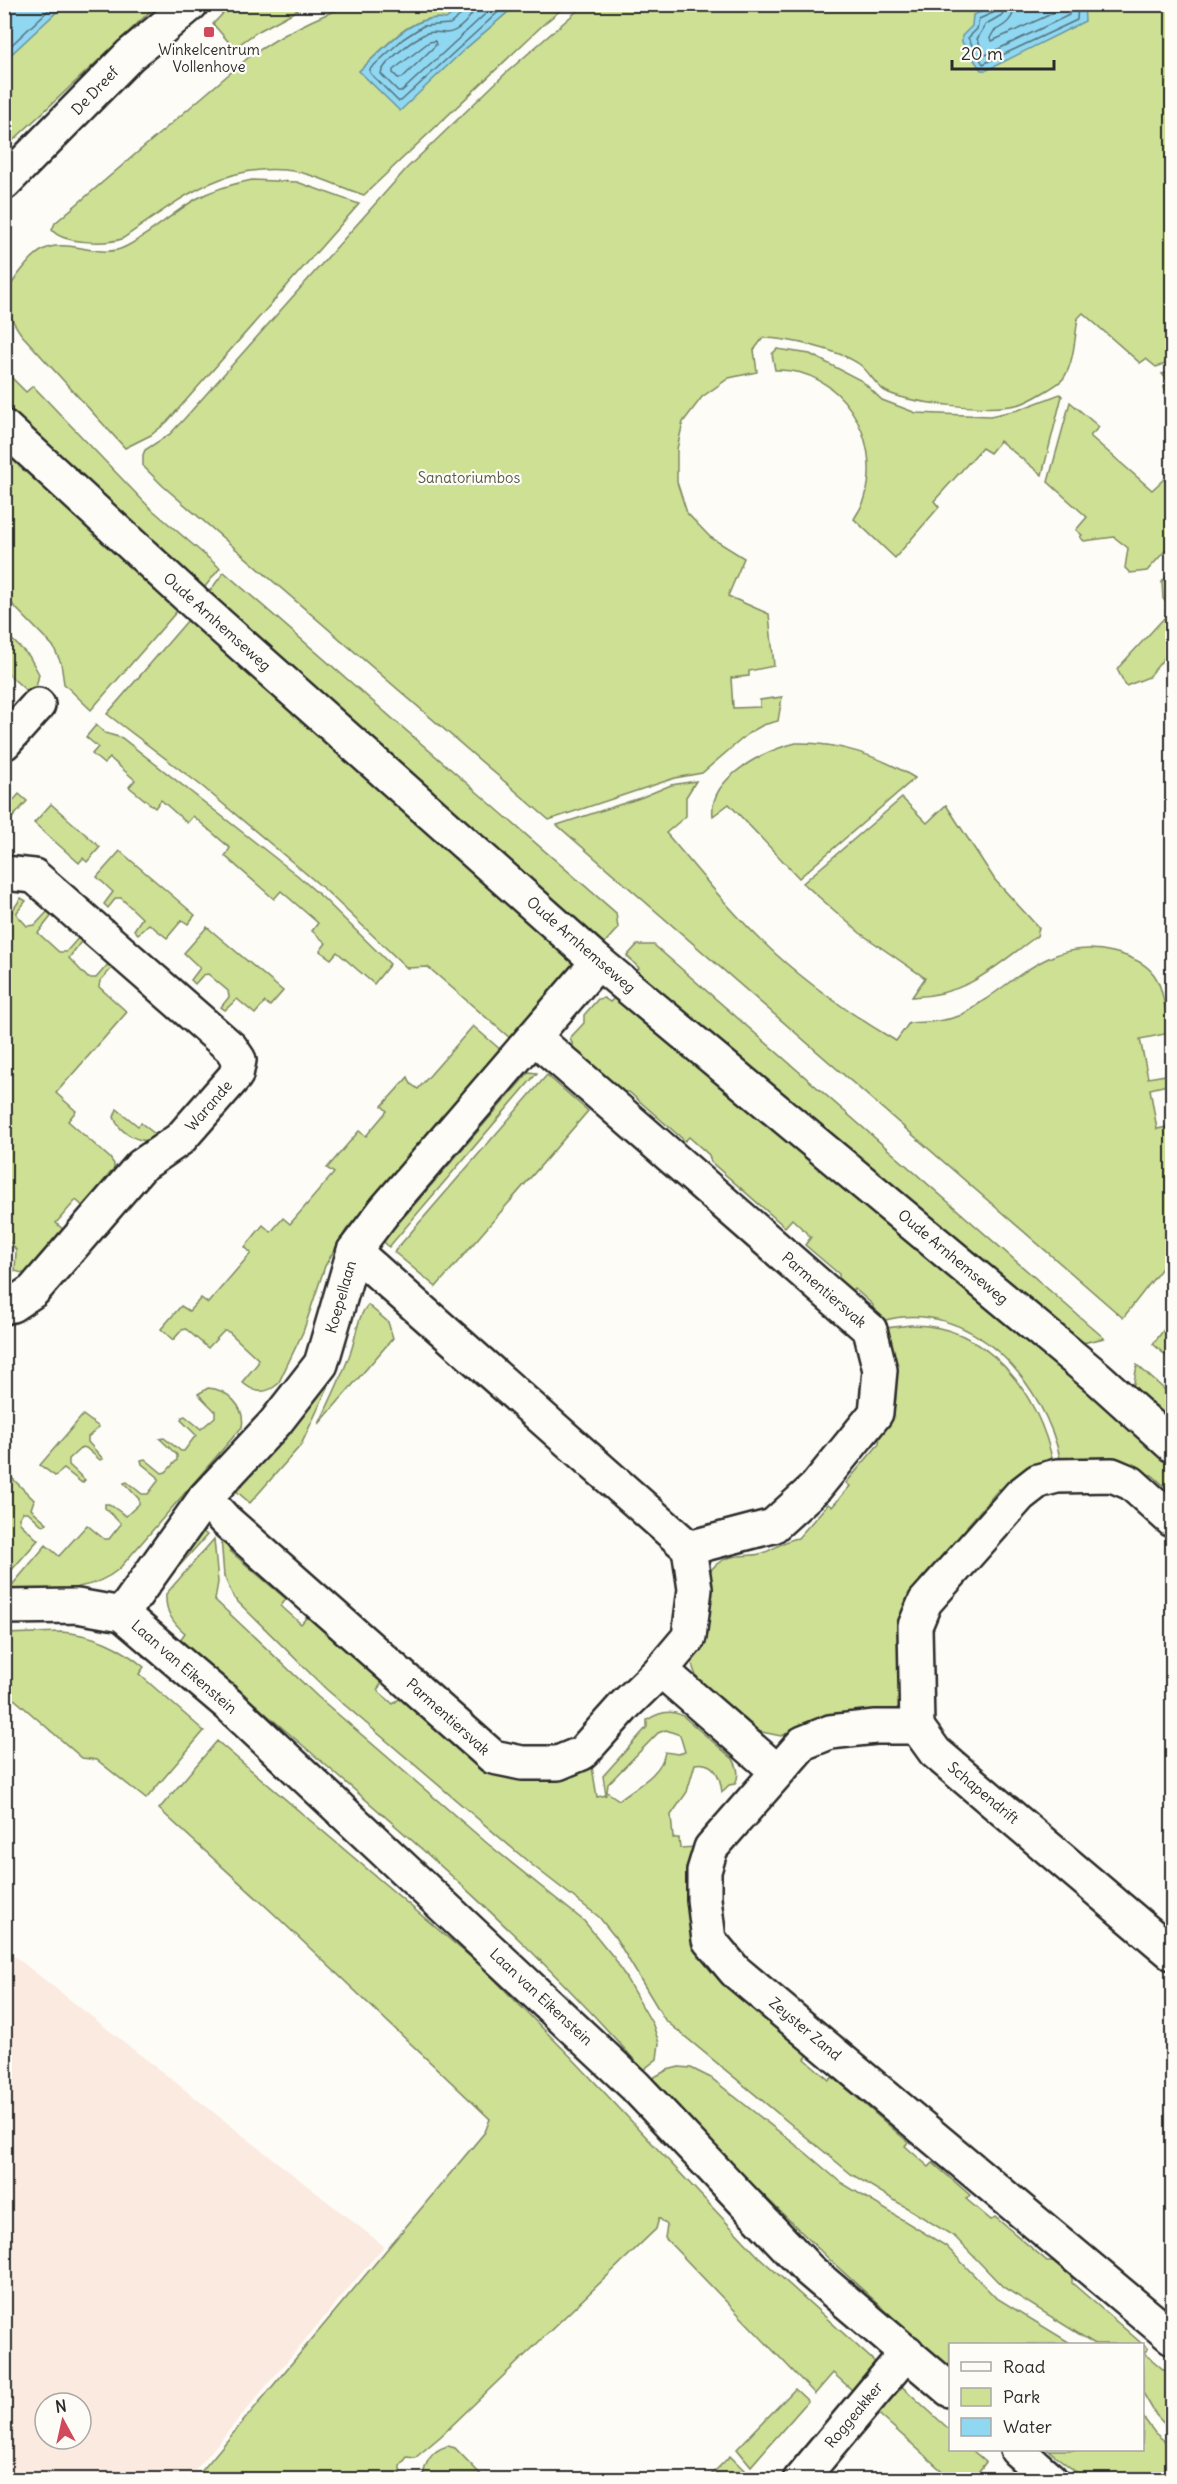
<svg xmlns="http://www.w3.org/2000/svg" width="1177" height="2484" viewBox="0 0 1177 2484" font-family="Delius,sans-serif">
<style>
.built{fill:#fbeae0;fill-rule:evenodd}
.green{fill:#cde094;stroke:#7c8660;stroke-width:1.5;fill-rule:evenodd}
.water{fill:#90d8f2;stroke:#6893a2;stroke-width:1.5}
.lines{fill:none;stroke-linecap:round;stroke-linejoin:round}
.shore{stroke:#53707b;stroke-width:1.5}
.minor-casing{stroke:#2b2b2b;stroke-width:38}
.major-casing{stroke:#2b2b2b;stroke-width:38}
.minor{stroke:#fdfcf7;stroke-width:33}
.major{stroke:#fdfcf7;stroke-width:33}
.poi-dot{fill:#d1495b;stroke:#fdfcf7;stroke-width:2}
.labels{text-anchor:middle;stroke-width:4.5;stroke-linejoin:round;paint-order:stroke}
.poi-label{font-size:15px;fill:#2b2b2b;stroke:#fdfcf7}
.street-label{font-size:15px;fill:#2b2b2b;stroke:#fdfcf7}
.park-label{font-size:15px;fill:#545845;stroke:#fdfcf7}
</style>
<rect width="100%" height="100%" fill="#fdfcf7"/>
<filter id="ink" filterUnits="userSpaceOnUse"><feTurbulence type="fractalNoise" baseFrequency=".0167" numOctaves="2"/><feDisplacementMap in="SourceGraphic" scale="12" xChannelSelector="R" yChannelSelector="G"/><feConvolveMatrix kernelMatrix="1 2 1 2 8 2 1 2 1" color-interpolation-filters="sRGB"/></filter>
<g filter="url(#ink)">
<!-- built -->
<path class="built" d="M4,1948L384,2246L188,2479H5ZM45,2403H81V2439H45Z"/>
<!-- green -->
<g class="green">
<path d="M64,5H157L5,148L4,60Z"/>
<path d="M231,5V4L307,5L257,32L234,48L213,24Z"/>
<path d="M351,5H464L446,19C410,12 384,50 359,71L465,49L516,5H567L545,23L364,195C339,187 311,172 285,170C219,164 173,204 122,239C106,244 63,244 52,230L55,223L249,57C281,35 315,17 351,5Z"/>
<path d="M584,5H1172V362L1156,367L1146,359L1140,363L1083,313L1078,318C1075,336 1074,364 1063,379C1058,385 1028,402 1020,404C994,412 908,404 885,391C875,385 869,371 859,364C839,350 787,338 763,338L754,350L757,372L729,378L702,397L683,422L677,449V482L687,513L710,537L744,558L728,596L769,614L774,666L749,671V676L731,678L733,708L760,707V700L782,697L778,721L763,725L749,733L702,773L675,778L549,820L163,486L143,466V455L145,450L170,434L185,418L407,168L507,72Z"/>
<path d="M252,180L297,182L359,204L167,422L151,435L125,448L21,334C0,303 2,294 25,266C32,257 39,250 50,247C76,241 102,260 127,246C152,233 172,213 196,199C214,189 232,184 252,180Z"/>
<path d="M777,349L810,354L862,381L882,400L916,413L990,416L1018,410L1060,394L1062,396L1042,475L1000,441L990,453L982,448L934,501L939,507L895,558L854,519C858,512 863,505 865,498C883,438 840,367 775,370L772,354Z"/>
<path d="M4,370L26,392L33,386L149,507L220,568L204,588L5,415Z"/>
<path d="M1172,371V395L1163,387L1169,382L1162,374Z"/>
<path d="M1070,402L1099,427L1090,436L1152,490L1164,479L1172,486V543L1147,571L1130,573L1125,568L1128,548L1114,537L1084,541L1080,537L1082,535L1076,530L1087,517L1048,482Z"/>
<path d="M4,447L177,596L170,604L178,610L91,710L64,684L61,663L53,646L5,597Z"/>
<path d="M1172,570V607L1163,599L1162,582Z"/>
<path d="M224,572L616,913L618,928L600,948L436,802L315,686L209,592Z"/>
<path d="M1166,616L1172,621V648L1149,677L1126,686L1117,669Z"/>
<path d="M188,620L572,960L573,967L555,993L548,995L511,1039L428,967L407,968L322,887L203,787L107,714Z"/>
<path d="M4,632L29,656L39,674L36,688L30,694L8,674L5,678Z"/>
<path d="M96,725L105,733L122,738L297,875L323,898L390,964L374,984L337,952L331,959L320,951L326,943L312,931L318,923L281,891L274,899L225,856L230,848L193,816L187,823L161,800L155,808L129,787L135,780L110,758L104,764L92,754L98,747L86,737Z"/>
<path d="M796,743C837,742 880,756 915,778L799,878L729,804L713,816C708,778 765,750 796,743Z"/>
<path d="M696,781L686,797V816L666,833C698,870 728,909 764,943C803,981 849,1013 896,1041L909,1023C926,1022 943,1022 959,1016C968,1012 978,1004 986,999C1028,970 1059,939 1113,952C1165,965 1160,987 1170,1033L1140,1039L1148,1078L1172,1074V1084L1150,1089L1157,1129L1172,1126V1259H1169L1123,1318L557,825L640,798L671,785Z"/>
<path d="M19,794L27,801L5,826V810Z"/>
<path d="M902,798L927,823L946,805L995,880L1039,928L1037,936C994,967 969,995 912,997L925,978L860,933L803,883Z"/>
<path d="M51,804L100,847L87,862L83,858L79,863L34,823Z"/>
<path d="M120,851L195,915L188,924L182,920L167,938L149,924L138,934L134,930L142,918L121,898H116L108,908L104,904L113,892L97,877Z"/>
<path d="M21,898L26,901L17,912V915L27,926L35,925L49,910L53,914L38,933L59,952H66L80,936L83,939L69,958L88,978H96L110,962L114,966L100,981L99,987L127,1012L56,1093L76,1111L68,1121L110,1158L114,1164V1172L86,1209L76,1200L56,1223L66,1232L29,1275L15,1271L16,1250L5,1236V961L8,917Z"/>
<path d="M207,927L283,991L270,1006L265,1002L255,1014L237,999L225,1010L221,1007L229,997L228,991L208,974L203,975L195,984L191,980L200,968L184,953Z"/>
<path d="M637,945H654L1104,1338L1083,1343L1081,1347L942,1226L702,1036L633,976L639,968L627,956Z"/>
<path d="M617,995L1172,1458V1493L1152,1475L1061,1462C1045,1383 971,1296 882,1321L873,1311V1305L855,1289L849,1290L839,1281V1274L805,1245L811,1237L792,1219L785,1227L711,1162L709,1155L689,1137L685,1141L629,1092H622L575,1051L570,1038L584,1023V1015L598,999L604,998L610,1002Z"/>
<path d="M473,1026L501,1050L346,1230L325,1266L303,1332L278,1384C265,1395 254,1393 242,1382L258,1363V1359L229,1332L224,1331L208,1348L186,1329L182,1330L173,1340L161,1329L181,1306L189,1311L201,1298L208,1303L251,1253L245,1247L263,1225L271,1232L283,1218L290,1224L334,1173L327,1168L359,1131L366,1136L387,1111L382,1106L408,1077L411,1084L418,1089Z"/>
<path d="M529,1072L537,1073L389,1247L383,1241Z"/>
<path d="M547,1075L588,1111L436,1287L394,1252Z"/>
<path d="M117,1109L138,1126L141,1123L160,1138C143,1146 119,1134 114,1117Z"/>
<path d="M349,1304L355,1309L340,1361L301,1445L250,1503L235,1490Z"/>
<path d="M368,1305L388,1322L393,1338L319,1424C330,1401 341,1378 350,1354C356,1339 357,1316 368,1305Z"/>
<path d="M1172,1319V1361L1153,1344Z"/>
<path d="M911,1325C987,1324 1039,1393 1053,1463L1006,1489H999L967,1526L968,1532L959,1543H953L920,1580L921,1586L903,1703L891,1713L802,1727L781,1736L757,1731C741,1717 706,1693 696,1675C688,1661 693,1645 696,1630C700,1603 699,1564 732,1557C741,1555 751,1556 760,1554C774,1550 784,1540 798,1538L828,1504L832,1507L850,1486L846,1483L879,1444C878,1433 891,1420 894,1409C899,1388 893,1348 886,1328Z"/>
<path d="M1137,1365L1172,1396V1423L1133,1388Z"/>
<path d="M208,1388C227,1389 246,1407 242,1427L119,1569C88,1595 46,1589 8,1590L46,1545L59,1556L87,1525L104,1539H109L121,1524L105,1508V1504H109L126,1516L139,1504V1499L124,1483L127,1482L142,1494H148L158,1481V1477L142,1464L141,1460L145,1459L162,1473L166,1472L177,1460V1455L160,1439L164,1438L181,1451H184L196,1435L181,1420L182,1417L185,1416L201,1429L215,1417V1411L198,1394Z"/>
<path d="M83,1415L99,1427L88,1437V1442L103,1459L100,1460L86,1448L82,1447L69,1459V1465L85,1480L82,1483L64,1469L55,1476L40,1465Z"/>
<path d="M8,1474L34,1500L31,1509L47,1523L43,1526L28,1512H23L19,1518L20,1523L38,1540L9,1573L5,1574L4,1477Z"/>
<path d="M200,1529L207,1535L158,1590Z"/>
<path d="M221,1537L230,1545V1551L286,1599L281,1606L301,1624L307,1617L382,1683L377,1690L393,1704L400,1698L451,1742H458L568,1776L592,1767L597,1797L606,1795L603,1776L647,1727V1720C659,1712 671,1709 683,1716L733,1759C738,1767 740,1775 735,1784L729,1785L722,1792C720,1775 714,1761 695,1764L687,1792L671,1815L673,1838H679L680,1848L696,1847L687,1873V1884L691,1930L753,2006L808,2055L805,2059L829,2080L833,2077L908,2142L905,2146L929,2167L933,2163L970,2195L966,2199L991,2220L995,2217L1047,2261H1053L1072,2277V2283L1148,2349L1144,2353L1164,2370L1171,2363L1172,2364V2432L1156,2415L1143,2393L1142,2344H1095L1003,2287L955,2237L851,2174L665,2020L615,1937L599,1917L532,1865L326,1689L234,1598L224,1576ZM666,1730L680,1735L685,1752L678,1754L665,1752C662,1774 635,1787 619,1800L607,1792L608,1784L658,1733Z"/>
<path d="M214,1539L218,1582L215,1600L318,1697L488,1844L584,1921L615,1959L653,2025L659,2043L657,2059L643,2070C505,1910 339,1778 180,1640L185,1633C172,1622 165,1611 166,1594Z"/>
<path d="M62,1632C95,1635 119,1646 144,1667L139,1674L204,1731L146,1799L97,1760L82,1758L5,1691V1634Z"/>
<path d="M217,1741L481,1966L573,2059L758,2256L950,2430V2450H972L986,2462L973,2479H951L833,2373L815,2394L665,2238L667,2225L659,2218L656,2229L441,2436L415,2458L407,2457L400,2466V2474L396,2479H195L485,2132L490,2119L273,1913L159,1809Z"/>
<path d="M679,2067L691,2068L711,2078L806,2153L840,2182L946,2246L995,2297L1072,2344H950V2369L830,2260L742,2174L651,2079L667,2070Z"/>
<path d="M795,2389L808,2401L751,2466L737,2449Z"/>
<path d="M1143,2417L1155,2433L1172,2447V2479H1085L1048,2450H1142Z"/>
<path d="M448,2446L455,2448L485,2479H423C424,2464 431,2450 448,2446Z"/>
<path d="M730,2456L746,2472L740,2479H707Z"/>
</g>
<!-- water -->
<g class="water">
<path d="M5,4H64V5L5,60Z"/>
<path d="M464,5H516L465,49L400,111L359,71C384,50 410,13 446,19Z"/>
<path d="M999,5H1084L1085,21L987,70H981L962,42V36L972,26L973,15Z"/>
</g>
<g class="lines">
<!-- shore -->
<g class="shore">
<path d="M467,4L466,11L450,24L423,26L403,39L370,69V73L398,101H401L507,4"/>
<path d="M475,4C474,16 458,33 446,33C439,33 433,31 427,33C415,38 383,62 381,74L398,91H402L496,4"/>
<path d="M998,4L995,12L979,19L977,29L968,38L983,64L1077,20L1078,4"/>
<path d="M1006,4L1002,15L986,24L977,39L986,55L1069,15L1070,4"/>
<path d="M1015,4C1014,19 1006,25 994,31L990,38L992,41L1060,10L1061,4"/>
<path d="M429,42L435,41L436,45L402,78H398L393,73V70Z"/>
<path d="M4,52L55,4"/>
</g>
<!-- minor casing -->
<g class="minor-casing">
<g id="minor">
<path d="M4,427L195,603L598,962L1098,1378L1172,1445"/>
<path d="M4,743L38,705"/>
<path d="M4,873L34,876L231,1048L239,1060L236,1075L180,1139L141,1166L33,1291L12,1305L4,1307"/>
<path d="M354,1251L689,1548L773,1526L816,1487L876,1413L880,1370L870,1330L534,1037"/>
<path d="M205,1498L225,1520L493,1757L522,1763H558L582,1753L625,1705L661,1670L689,1637L695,1589L689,1548"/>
<path d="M4,1607L77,1606L122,1614"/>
<path d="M122,1614L228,1704L635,2086L809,2270L950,2390"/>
<path d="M122,1614L205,1498L275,1423L321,1364L354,1251L385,1210L598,962"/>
<path d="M661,1670L777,1771"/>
<path d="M917,1727H875L830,1732L803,1743L711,1848L704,1871V1899L709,1940L735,1971L1172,2337"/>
<path d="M917,1727L915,1626L925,1602L1020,1495L1038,1481L1057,1476L1112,1475L1131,1483L1172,1520"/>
<path d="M917,1727L935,1752L1172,1953"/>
<path d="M1017,2450L1051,2480"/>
<path d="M800,2480L907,2352"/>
</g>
</g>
<!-- major casing -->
<g class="major-casing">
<path id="major" d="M4,183L130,55L191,4"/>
</g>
<!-- minor -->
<use href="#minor" class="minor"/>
<!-- major -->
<use href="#major" class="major"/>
</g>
</g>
<!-- markers -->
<rect class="poi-dot" x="203" y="26" width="12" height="12" rx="3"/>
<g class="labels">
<!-- poi labels -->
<g class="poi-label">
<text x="209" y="55">Winkelcentrum<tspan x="209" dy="17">Vollenhove</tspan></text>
</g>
<!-- street labels -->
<g class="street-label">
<text transform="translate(95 91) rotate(-46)" y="5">De Dreef</text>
<text transform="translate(217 622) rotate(42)" y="5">Oude Arnhemseweg</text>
<text transform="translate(581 945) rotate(41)" y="5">Oude Arnhemseweg</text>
<text transform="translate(209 1106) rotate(-49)" y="5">Warande</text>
<text transform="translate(953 1257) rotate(40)" y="5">Oude Arnhemseweg</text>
<text transform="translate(824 1290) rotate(41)" y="5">Parmentiersvak</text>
<text transform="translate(341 1297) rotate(-74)" y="5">Koepellaan</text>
<text transform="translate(184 1667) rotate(41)" y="5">Laan van Eikenstein</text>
<text transform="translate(448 1717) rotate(42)" y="5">Parmentiersvak</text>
<text transform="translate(983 1793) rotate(40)" y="5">Schapendrift</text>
<text transform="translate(541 1997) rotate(43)" y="5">Laan van Eikenstein</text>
<text transform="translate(805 2029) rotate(40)" y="5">Zeyster Zand</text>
<text transform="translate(854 2415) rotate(-50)" y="5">Roggeakker</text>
</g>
<!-- park labels -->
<g class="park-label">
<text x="469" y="483">Sanatoriumbos</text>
</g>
</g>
<!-- margin -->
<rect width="1177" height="2484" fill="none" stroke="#fdfcf7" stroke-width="24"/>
<rect x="12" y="12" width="1153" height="2460" fill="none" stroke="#2b2b2b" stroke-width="2" filter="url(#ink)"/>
<!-- legend -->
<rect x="949" y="2343" width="195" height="108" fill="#fdfcf7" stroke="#a9a8a5" stroke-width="1.5"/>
<rect x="961" y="2362" width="30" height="9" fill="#fdfcf7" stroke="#a9a8a5" stroke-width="1.5"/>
<text x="1003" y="2373" font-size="18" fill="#2b2b2b">Road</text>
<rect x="961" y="2388" width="30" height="18" fill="#cde094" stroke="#a9a8a5" stroke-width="1.5"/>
<text x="1003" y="2403" font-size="18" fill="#2b2b2b">Park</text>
<rect x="961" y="2418" width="30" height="18" fill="#90d8f2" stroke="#a9a8a5" stroke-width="1.5"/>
<text x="1003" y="2433" font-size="18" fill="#2b2b2b">Water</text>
<!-- north arrow -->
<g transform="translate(63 2421) rotate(352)"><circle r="28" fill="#fdfcf7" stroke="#a9a8a5" stroke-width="1.5"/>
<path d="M0-4.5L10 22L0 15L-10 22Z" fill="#d1495b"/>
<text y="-9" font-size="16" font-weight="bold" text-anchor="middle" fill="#2b2b2b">N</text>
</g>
<!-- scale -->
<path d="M952 60v9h102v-9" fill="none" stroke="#2b2b2b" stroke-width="3"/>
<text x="961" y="60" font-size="18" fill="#2b2b2b" stroke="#fdfcf7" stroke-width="4.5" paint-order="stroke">20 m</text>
</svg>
